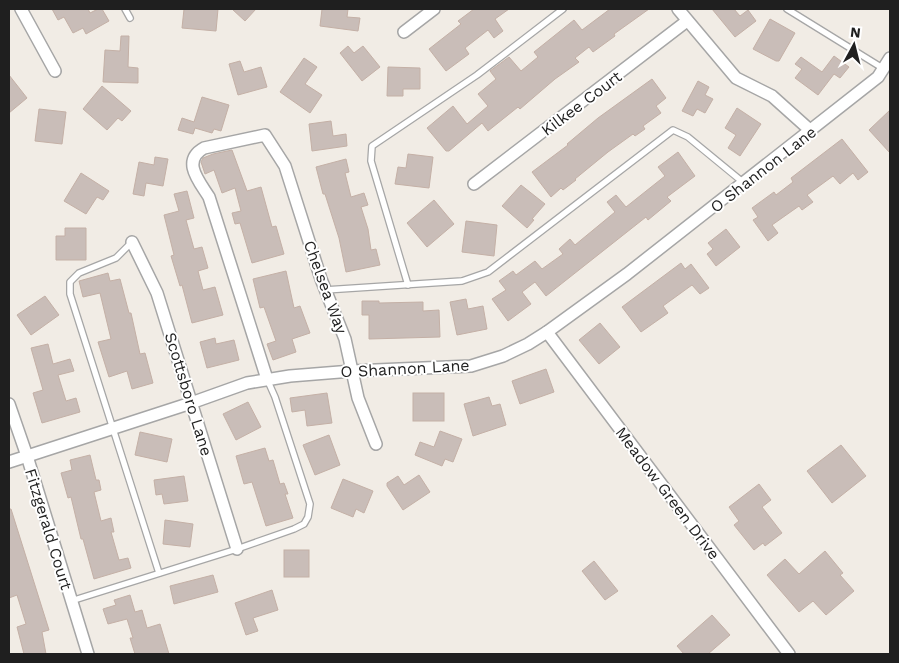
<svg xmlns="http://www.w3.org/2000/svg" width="899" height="663" viewBox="0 0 899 663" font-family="'Work Sans',sans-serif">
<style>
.building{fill:#c9bdb8;stroke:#c4b0a6}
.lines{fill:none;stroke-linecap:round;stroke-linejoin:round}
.service-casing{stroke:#a6a6a6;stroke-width:8}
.minor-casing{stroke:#a6a6a6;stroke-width:14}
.service{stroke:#fff;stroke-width:5.5}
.minor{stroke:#fff;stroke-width:11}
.labels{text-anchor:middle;stroke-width:4;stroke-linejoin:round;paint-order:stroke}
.street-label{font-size:16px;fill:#1f1f1f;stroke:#fff}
</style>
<rect width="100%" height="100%" fill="#f1ece5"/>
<!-- building -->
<g class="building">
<path d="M52,9H88L90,13L98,9H102L109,21L86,34L83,28L73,33L64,17L58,20Z"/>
<path d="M184,9H218L216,31L182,28Z"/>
<path d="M232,9H256L245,21Z"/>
<path d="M322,9H348L347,17L360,18L358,31L320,26Z"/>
<path d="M474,9H509L495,19L503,31L494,38L488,30L465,48L469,54L446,71L429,49L461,24L458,21Z"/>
<path d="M610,9H649L614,34L615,36L593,52L589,47L575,58L579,62L555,79L520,109L518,107L488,131L482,123L449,151H446L427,128L453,106L467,124L488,106L478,94L496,79L490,71L509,57L521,71L538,57L534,52L574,20L582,30Z"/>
<path d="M712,9H734L740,16L748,10L756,21L735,37Z"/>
<path d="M770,19L795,33L779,61H776L753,49Z"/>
<path d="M121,36H129L128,67L138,68V83L103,82L105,50L120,51Z"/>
<path d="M348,46L354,53L363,46L380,67L362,81L340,53Z"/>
<path d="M834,56L849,67L840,78L834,74L818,95L795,78L802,69L795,64L801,57L822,72Z"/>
<path d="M304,58L317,67L305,84L322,95L310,113L280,92Z"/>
<path d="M240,61L244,72L261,67L267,87L238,95L229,64Z"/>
<path d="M388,67L420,68V89H403V96H387Z"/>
<path d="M9,75L27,98L9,113Z"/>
<path d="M652,79L666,98L656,106L661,113L643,126L645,129L635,136L633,134L608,152L575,179L576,180L563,190L561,188L551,197L532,172L568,145L567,144L598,118Z"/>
<path d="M698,81L709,87L705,95L713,99L705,113L697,109L693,116L682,111Z"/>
<path d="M102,86L131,111L122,121L118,118L107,130L83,109Z"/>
<path d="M202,97L229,105L221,131L214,129L212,133L195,128L193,134L178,130L182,118L194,122Z"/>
<path d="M737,108L761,124L740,156L728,148L736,135L725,128Z"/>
<path d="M39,109L66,112L62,144L35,141Z"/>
<path d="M890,110V153L869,130Z"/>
<path d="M331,121L333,136L346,134L347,146L312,151L309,124Z"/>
<path d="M842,139L868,172L858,180L853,173L840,184L833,176L807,195L813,202L802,210L799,206L772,225L778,233L768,241L753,220L758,217L752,208L774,192L776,195L793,182L791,178Z"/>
<path d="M232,150L247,191L261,187L272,227L276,226L284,254L252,263L240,223L235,224L232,213L241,211L235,188L222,193L214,170L205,174L201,162L203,158L213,154Z"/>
<path d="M678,152L695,176L667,197L671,201L648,220L646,217L546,296L535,282L522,292L531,304L508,321L492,299L506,290L499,281L513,271L516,275L535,261L542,269L563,254L559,249L570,239L575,245L615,212L607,202L616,195L626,207L665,176L658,167Z"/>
<path d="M408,154L433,157L429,188L395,184L398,167L406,168Z"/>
<path d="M155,157L168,159L163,186L146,183L144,196L133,194L139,162L154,165Z"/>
<path d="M346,159L349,172L345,173L351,197L364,193L368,205L361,207L368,229L371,250L376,249L380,265L346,272L339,238L325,194H323L316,167Z"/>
<path d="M81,173L109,191L103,200L97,197L86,214L64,201Z"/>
<path d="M521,185L545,204L532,219L534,220L527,228L502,206Z"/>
<path d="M187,191L194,218L186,220L194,249L202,247L208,268L198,271L203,290L215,287L223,315L192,323L182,285L180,286L171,256L174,255L164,215L179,211L174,194Z"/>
<path d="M434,200L454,224L427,247L407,223Z"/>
<path d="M466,221L497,225L494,256L462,252Z"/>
<path d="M65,228H86V260H56V236H65Z"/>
<path d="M726,229L740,247L716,266L707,254L713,249L708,243Z"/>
<path d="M681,263L685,269L691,264L709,288L700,294L692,285L663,306L668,313L641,332L622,307Z"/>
<path d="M286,271L294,308L300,306L310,333L292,339L296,352L273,360L267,344L276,341L264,307L260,308L253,279Z"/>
<path d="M108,273L110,281L120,279L129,313H131L140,354L145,353L153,383L132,389L127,371L109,377L98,342L111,339L100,293L83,297L79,281Z"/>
<path d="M45,296L59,315L31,335L17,315Z"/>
<path d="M466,299L468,309L483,306L487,329L457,335L450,302Z"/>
<path d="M362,301H379V303L423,302V311L439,310L440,337L369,339V315H362Z"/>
<path d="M600,323L620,347L599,364L579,340Z"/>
<path d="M215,338L216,344L234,340L239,360L207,368L200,342Z"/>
<path d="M48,344L53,364L70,359L74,371L58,375L66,401L76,398L80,412L42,423L33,393L43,390L31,348Z"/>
<path d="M546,369L554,392L520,404L512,381Z"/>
<path d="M327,393L332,423L307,426L305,410L292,412L290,398Z"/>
<rect x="413" y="393" width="31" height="28"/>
<path d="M489,397L492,406L500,404L506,425L473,436L464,404Z"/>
<path d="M248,402L261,427L236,440L223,414Z"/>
<path d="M440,431L462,439L453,462L445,459L442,466L415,455L420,442L434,447Z"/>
<path d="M140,432L172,439L167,462L135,455Z"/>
<path d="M329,435L340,465L315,475L303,445Z"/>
<path d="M841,445L866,476L832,503L807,471Z"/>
<path d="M265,448L269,461L273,460L280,484L284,483L288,494H285L293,518L266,526L252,482L244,484L236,456Z"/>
<path d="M90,455L96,480H99L101,490L94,492L101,521L111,518L114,532H111L119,560L128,558L131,568L94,579L83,539H81L71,497L68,498L61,473L72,470L70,460Z"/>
<path d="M419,475L430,492L403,510L387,486V483L398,476L404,485Z"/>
<path d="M184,476L188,501L164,504L162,494L156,495L154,480Z"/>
<path d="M343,479L373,491L364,513L356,509L353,517L331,508Z"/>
<path d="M759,484L771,500L762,507L782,533L765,546L763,543L754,550L734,525L739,521L729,507Z"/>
<path d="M9,509H11L49,630L42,632L46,654H24L17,627L26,624L17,595L9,598Z"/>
<path d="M165,520L193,524L190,547L163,544Z"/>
<rect x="284" y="550" width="25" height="27"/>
<path d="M825,551L843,573L840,575L854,591L826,615L813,601L799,612L767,575L785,559L799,574Z"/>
<path d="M594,561L618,591L605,600L582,571Z"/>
<path d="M213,575L218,592L174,604L170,586Z"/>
<path d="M272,590L278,610L253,618L258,631L246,635L235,603Z"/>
<path d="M130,595L135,612L142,610L147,628L160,624L169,654H135L130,638H133L127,619L108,624L103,609L116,605L114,600Z"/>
<path d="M712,615L730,635L708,654H684L677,646Z"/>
</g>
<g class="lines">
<!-- service casing -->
<g class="service-casing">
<g id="service">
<path d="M125,9L130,18"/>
<path d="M787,9L884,69"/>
<path d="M132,242L116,258L79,273L70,282V294L159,573"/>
<path d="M408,285L371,161L372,146L477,75L563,9"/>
<path d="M325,290L462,281L488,272L673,130L688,137L744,183"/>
<path d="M71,601L237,549L294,529L304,524L308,517L310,504L275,397L267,379"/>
</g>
</g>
<!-- minor casing -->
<g class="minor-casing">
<g id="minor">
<path d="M21,9L55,71"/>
<path d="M678,9L736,78L772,96L811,131"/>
<path d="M404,32L434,9"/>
<path d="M474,184L687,21"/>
<path d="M132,242L157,293L237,549"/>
<path d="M547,332L789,654"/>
<path d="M267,379L209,197C199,181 181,161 204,148L265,135L285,166L321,279L345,339L358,398L376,444"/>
<path d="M9,404L27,456L88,654"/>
<path d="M9,462L191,403L247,383L290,376L352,371L471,366L503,356L528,344L547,332L627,274L878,77L890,58"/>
</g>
</g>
<!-- service -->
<use href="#service" class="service"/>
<!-- minor -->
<use href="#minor" class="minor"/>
</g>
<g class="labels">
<!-- street labels -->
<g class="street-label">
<text transform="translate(581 103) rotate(-37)" y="6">Kilkee Court</text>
<text transform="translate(763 169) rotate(-38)" y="6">O Shannon Lane</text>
<text transform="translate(326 287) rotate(70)" y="6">Chelsea Way</text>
<text transform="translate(405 368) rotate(-3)" y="6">O Shannon Lane</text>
<text transform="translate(189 394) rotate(73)" y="6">Scottsboro Lane</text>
<text transform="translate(668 493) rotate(53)" y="6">Meadow Green Drive</text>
<text transform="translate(49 529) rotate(73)" y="6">Fitzgerald Court</text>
</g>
</g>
<!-- border -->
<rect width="899" height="663" fill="none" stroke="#1f1f1f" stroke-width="20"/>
<!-- north arrow -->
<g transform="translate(854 45) rotate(7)" stroke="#ffffff" stroke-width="4" paint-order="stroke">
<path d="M0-4L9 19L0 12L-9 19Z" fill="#1f1f1f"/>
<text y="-8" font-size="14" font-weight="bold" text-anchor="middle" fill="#1f1f1f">N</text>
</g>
</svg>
